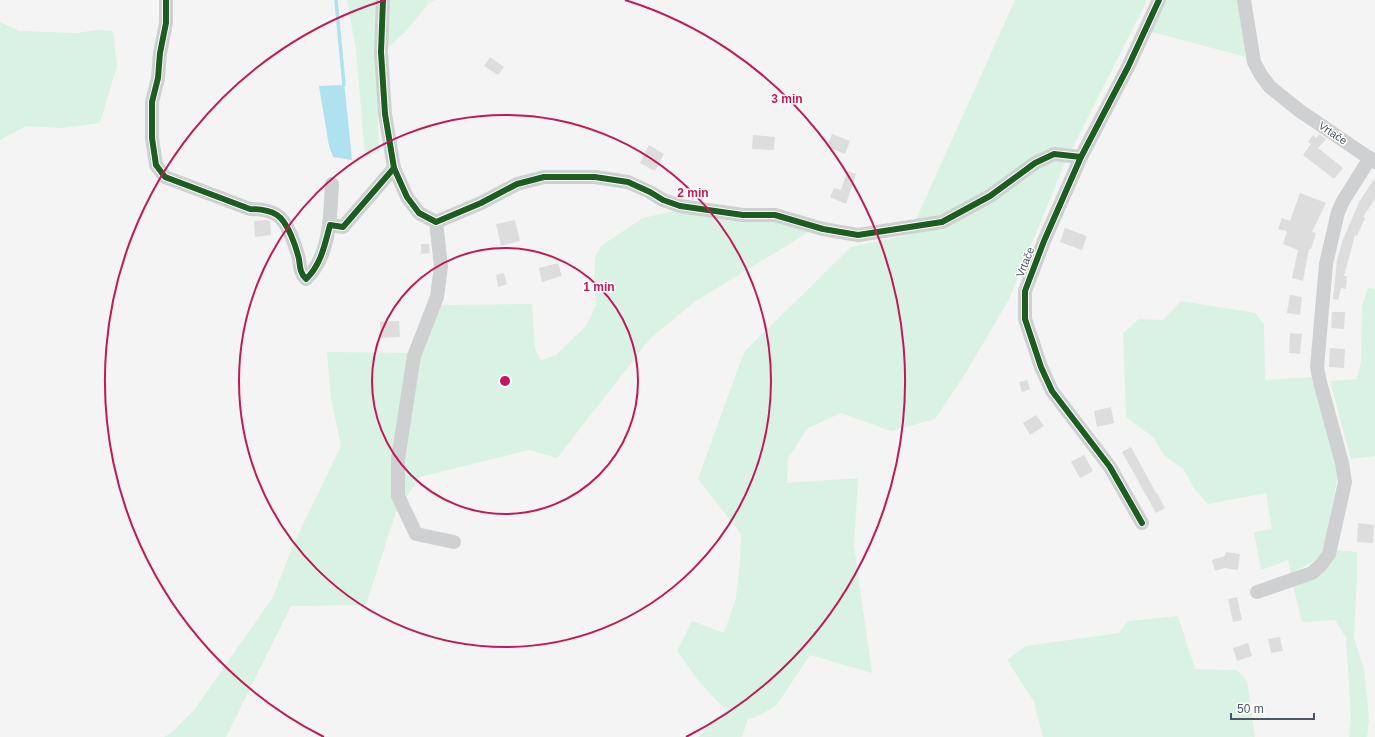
<svg xmlns="http://www.w3.org/2000/svg" width="1375" height="737" viewBox="0 0 1375 737" font-family="Helvetica,sans-serif">
<style>
.green{fill:#d9f2e3}
.water{fill:#aee2f0}
.lines{fill:none;stroke-linecap:round;stroke-linejoin:round}
.stream{stroke:#aee2f0;stroke-width:3.5}
.building{fill:#ddddde}
.minor{stroke:#ced0d2;stroke-width:14}
.cycleway-casing{stroke:#fff;stroke-width:8}
.cycleway{stroke:#1b5e20;stroke-width:6}
.ring{fill:none;stroke:#c2185b;stroke-width:2}
.labels{text-anchor:middle;stroke-width:3;stroke-linejoin:round;paint-order:stroke}
.street-label{font-size:11px;fill:#4a5661;stroke:#fff}
.centre{fill:#c2185b;stroke:#fff;stroke-width:2}
.ring-label{font-size:12px;text-anchor:middle;font-weight:bold;fill:#c2185b;stroke:#fff;stroke-width:3;stroke-linejoin:round;paint-order:stroke}
</style>
<rect width="100%" height="100%" fill="#f4f4f4"/>
<!-- green -->
<g class="green">
<path d="M347,0H435L429,3L407,30L376,59L379,152L365,156L356,50Z"/>
<path d="M1015,0H1147L1064,165L1009,299L967,371L935,419L891,431L841,413L808,428L788,458L787,483L858,478L854,545L872,673L810,655L776,706L756,717L748,719L742,737H698L726,710L700,683L677,651L692,621L724,633L736,598L740,563L741,534L698,479L744,352L851,247L909,235Z"/>
<path d="M1163,0H1238L1246,57L1148,31Z"/>
<path d="M0,22L20,31L76,33L98,30L113,31L117,66L100,123L62,128L26,126L0,140Z"/>
<path d="M678,210L772,220L809,232L694,302L650,339L557,458L529,450L420,477L396,512L366,605L291,606L226,737H164L171,733L195,709L273,597L294,543L341,446L331,398L327,352L419,353L441,305L532,304L535,349L541,360L556,355L586,326L596,305L594,283L595,258L601,246L643,218Z"/>
<path d="M1368,288L1375,289V456L1351,459L1330,381L1357,379L1361,362L1362,306Z"/>
<path d="M1181,301L1255,313L1264,324L1265,380L1315,377L1336,459L1337,479L1327,534L1321,557L1291,574L1288,560L1261,570L1254,532L1272,529L1266,493L1208,504L1195,490L1184,470L1164,455L1153,437L1126,417L1123,333L1139,319L1163,320Z"/>
<path d="M1333,550L1357,552V577L1354,638L1364,669L1369,718L1367,737H1349L1351,718L1346,638L1335,620L1302,622L1293,585L1314,580L1322,572Z"/>
<path d="M1178,616L1195,669L1237,670L1247,680L1255,737H1043L1034,702L1007,660L1026,646L1119,633L1128,621Z"/>
</g>
<!-- water -->
<path class="water" d="M344,85L345,91L352,160L333,157L329,146L319,86Z"/>
<g class="lines">
<!-- stream -->
<path class="stream" d="M336,0L344,85"/>
</g>
<!-- building -->
<g class="building">
<path d="M490,57L504,67L498,75L484,66Z"/>
<path d="M832,134L850,141L845,154L827,147Z"/>
<path d="M1319,134L1326,139L1318,148L1343,168L1334,179L1303,155L1311,144L1308,142L1313,135L1316,138Z"/>
<path d="M753,135L775,137L774,150L752,149Z"/>
<path d="M649,145L664,154L655,171L640,163Z"/>
<path d="M847,171L856,174L846,204L830,197L834,188L841,190Z"/>
<path d="M1375,178V199L1363,217L1365,218L1357,236L1355,235L1344,276H1347L1346,289L1341,288L1338,300L1333,299L1337,260L1342,242L1359,202Z"/>
<path d="M1300,193L1326,203L1312,232L1316,233L1311,249H1309L1303,281L1292,278L1298,250L1283,244L1287,231L1278,229L1282,218L1290,221Z"/>
<path d="M267,220L270,221L271,235L255,237L254,221Z"/>
<path d="M515,220L520,241L501,246L496,224Z"/>
<path d="M1065,228L1087,236L1082,250L1060,242Z"/>
<path d="M421,244H429L430,253L421,254Z"/>
<path d="M558,263L562,276L542,282L539,268Z"/>
<path d="M504,273L507,284L498,287L496,275Z"/>
<path d="M1290,295L1302,297L1300,315L1287,313Z"/>
<path d="M1332,312H1345L1344,329L1331,328Z"/>
<path d="M399,321L400,337L381,338L380,322Z"/>
<path d="M1290,333L1302,334L1300,354L1289,353Z"/>
<path d="M1330,348L1345,349L1344,368L1329,367Z"/>
<path d="M1027,380L1030,389L1022,392L1019,382Z"/>
<path d="M1111,407L1114,423L1097,427L1094,411Z"/>
<path d="M1036,415L1044,426L1030,435L1023,423Z"/>
<path d="M1131,447L1156,493H1157L1165,508L1156,513L1122,452Z"/>
<path d="M1084,455L1093,471L1080,478L1071,462Z"/>
<path d="M1358,523L1374,525L1373,543L1357,542Z"/>
<path d="M1226,552L1240,554L1238,570L1225,568L1215,571L1212,560L1225,556Z"/>
<path d="M1237,597L1242,620L1233,622L1228,599Z"/>
<path d="M1280,637L1283,651L1271,653L1268,639Z"/>
<path d="M1248,643L1252,656L1237,661L1233,648Z"/>
</g>
<g class="lines">
<!-- minor -->
<g class="minor">
<path d="M166,0V23L160,53L158,78L152,102V138L156,165L165,177L250,209C260,209 269,210 277,215C288,222 296,247 299,259C300,267 300,273 306,279C331,255 330,215 332,184"/>
<path d="M383,0L381,52L385,114L394,168L407,197L419,213L436,222L481,203L517,184L544,177H595L628,182L650,192L663,200L680,206L743,215H775L823,229L858,235L942,222L990,196L1035,163L1054,154L1081,157"/>
<path d="M1244,0L1254,62L1261,75L1270,87L1300,111L1375,162"/>
<path d="M436,222L441,266L437,297L414,356L398,459V496L416,534L454,542"/>
<path d="M330,225L343,227L394,168"/>
<path d="M1142,523L1110,467L1052,391L1041,367L1025,319V291L1044,241L1081,157L1128,67L1159,0"/>
<path d="M1257,592L1312,573L1321,565L1329,554L1345,482L1342,463L1320,382L1317,367L1326,264L1338,212L1343,201L1370,158"/>
</g>
<!-- cycleway casing -->
<g class="cycleway-casing">
<g id="cycleway">
<path d="M166,0V23L160,53L158,78L152,102V138L156,165L165,177L250,209C260,209 269,210 277,215C288,222 296,247 299,259C300,267 300,273 306,279C321,265 325,244 330,225L343,227L394,168"/>
<path d="M383,0L381,52L385,114L394,168L407,197L419,213L436,222L481,203L517,184L544,177H595L628,182L650,192L663,200L680,206L743,215H775L823,229L858,235L942,222L990,196L1035,163L1054,154L1081,157"/>
<path d="M1142,523L1110,467L1052,391L1041,367L1025,319V291L1044,241L1081,157L1128,67L1159,0"/>
</g>
</g>
<!-- cycleway -->
<use href="#cycleway" class="cycleway"/>
</g>
<!-- distance rings -->
<g class="ring">
<circle cx="505" cy="381" r="133"/>
<circle cx="505" cy="381" r="266"/>
<path d="M324 737A399 399 0 0 1 385 0M625 0A399 399 0 0 1 686 737"/>
</g>
<g class="labels">
<!-- street labels -->
<g class="street-label">
<text transform="translate(1333 133) rotate(34)" y="4">Vrtače</text>
<text transform="translate(1025 262) rotate(-69)" y="4">Vrtače</text>
</g>
</g>
<circle cx="505" cy="381" r="6" class="centre"/>
<g class="ring-label">
<text x="787" y="103">3 min</text>
<text x="693" y="197">2 min</text>
<text x="599" y="291">1 min</text>
</g>
<!-- scale -->
<path d="M1231 713v6h83v-6" fill="none" stroke="#4a5661" stroke-width="2"/>
<text x="1237" y="713" font-size="12" fill="#4a5661" stroke="#ffffff" stroke-width="3" paint-order="stroke">50 m</text>
</svg>
